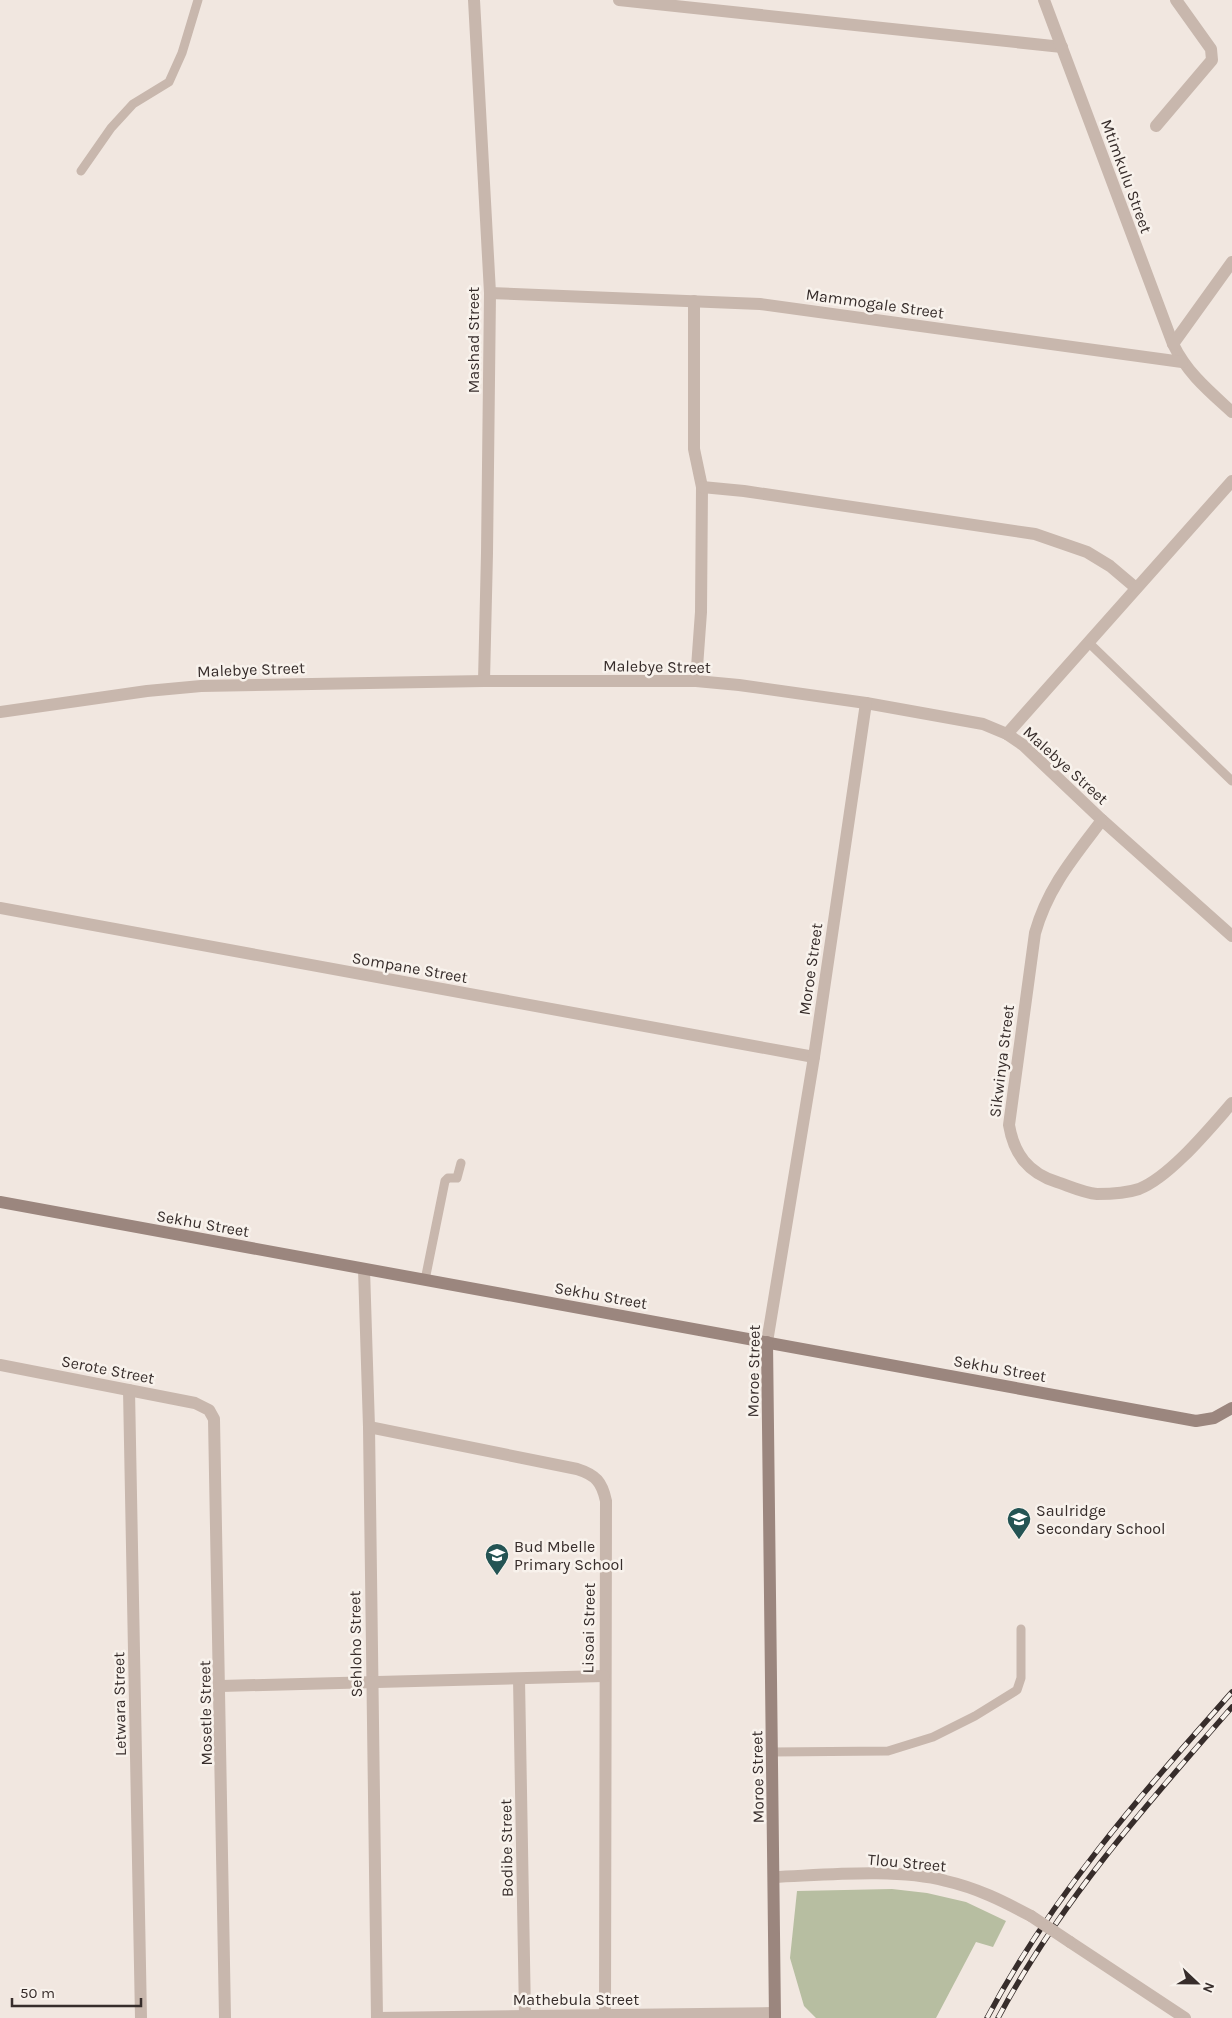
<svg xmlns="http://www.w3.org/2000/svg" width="1232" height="2018" viewBox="0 0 1232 2018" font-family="Karla,sans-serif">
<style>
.green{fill:#b7bea1}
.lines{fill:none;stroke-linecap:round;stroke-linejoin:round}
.lane{stroke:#c8b7ad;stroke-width:9}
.street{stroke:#c8b7ad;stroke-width:12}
.secondary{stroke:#9b867e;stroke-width:12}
.rail-casing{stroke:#372d2b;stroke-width:5.5}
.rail{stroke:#f8f2ec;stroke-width:4;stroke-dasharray:11;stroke-linecap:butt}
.street-bridge{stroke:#c8b7ad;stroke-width:12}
.labels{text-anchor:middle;stroke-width:5;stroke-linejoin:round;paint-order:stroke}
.street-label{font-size:16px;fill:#372d2b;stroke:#f8f2ec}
.poi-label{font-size:16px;fill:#372d2b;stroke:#f8f2ec;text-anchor:start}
</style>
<rect width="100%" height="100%" fill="#f1e7e0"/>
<!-- green -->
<path class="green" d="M892,1889L927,1893L966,1902L1006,1921L993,1947L976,1942L936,2018H816L804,2006L790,1958L797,1891Z"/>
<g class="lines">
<!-- lane -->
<g class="lane">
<path d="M81,171L111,128L133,104L169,82L182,53L198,0"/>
<path d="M1088,642L1232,781"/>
<path d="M425,1280L445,1181L448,1178H457L461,1163"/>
<path d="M773,1752L888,1751L933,1737L975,1716L1017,1690L1021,1678V1629"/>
</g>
<!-- street -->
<g class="street">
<path d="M474,0L490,293L487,553L484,681"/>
<path d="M619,0L1062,47"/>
<path d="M1044,0L1173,344C1187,373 1209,391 1232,412"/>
<path d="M1156,126L1212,60L1211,49L1176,0"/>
<path d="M490,293L760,304L1182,362"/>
<path d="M694,301V449L702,487L701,612L696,681"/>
<path d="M1173,344L1232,262"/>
<path d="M702,487L744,491L1035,534L1087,552L1110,566L1136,588"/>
<path d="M0,712L147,691L201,686L484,681H696L739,685L866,703L983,724L1007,734L1023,745L1102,820L1232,936"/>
<path d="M1007,734L1232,481"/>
<path d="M1102,820C1074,857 1048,887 1035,933L1009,1125C1014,1154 1028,1173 1057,1182C1069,1186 1084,1193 1097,1194C1111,1194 1127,1193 1139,1189C1170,1177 1210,1128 1232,1103"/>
<path d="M0,908L814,1057"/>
<path d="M364,1269L369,1427L377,2018"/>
<path d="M767,1342L814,1057L866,703"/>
<path d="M0,1365L195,1403L209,1410L214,1419L225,2018"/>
<path d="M129,1390L141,2018"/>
<path d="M369,1427L577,1469C596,1475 602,1482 606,1501L605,2015"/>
<path d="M519,1679L525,2015"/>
<path d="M221,1686L604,1676"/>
<path d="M774,1877C826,1875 897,1868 946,1881C977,1888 1003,1901 1031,1916"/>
<path d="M1070,1942L1185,2018"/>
<path d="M377,2018L775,2013"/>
</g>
<!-- secondary -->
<g class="secondary">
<path d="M0,1202L1196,1421L1214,1418L1232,1408"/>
<path d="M767,1342L775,2018"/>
</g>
<!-- rail casing -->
<g class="rail-casing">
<g id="rail">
<path d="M987,2018C1053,1894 1140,1796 1232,1692"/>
<path d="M998,2018C1060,1902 1146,1805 1232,1707"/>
</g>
</g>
<!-- rail -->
<use href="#rail" class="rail"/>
<!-- street-bridge -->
<path class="street-bridge" d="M1031,1916L1070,1942"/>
</g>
<!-- icons -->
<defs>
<g id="school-pin" transform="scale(1.25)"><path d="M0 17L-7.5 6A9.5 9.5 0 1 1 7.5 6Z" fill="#245454" stroke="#f8f2ec"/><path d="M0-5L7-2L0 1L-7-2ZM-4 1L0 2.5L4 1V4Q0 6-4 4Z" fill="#fff"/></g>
</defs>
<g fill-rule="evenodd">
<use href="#school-pin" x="1019" y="1519"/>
<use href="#school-pin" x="497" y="1555"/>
</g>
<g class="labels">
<!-- street labels -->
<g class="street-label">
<text transform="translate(1127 176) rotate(70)" y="6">Mtimkulu Street</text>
<text transform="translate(875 303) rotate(8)" y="6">Mammogale Street</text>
<text transform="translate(473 340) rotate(-90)" y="6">Mashad Street</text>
<text transform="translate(657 666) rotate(1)" y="6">Malebye Street</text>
<text transform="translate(251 669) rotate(-2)" y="6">Malebye Street</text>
<text transform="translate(1066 765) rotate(42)" y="6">Malebye Street</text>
<text transform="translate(410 967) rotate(10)" y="6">Sompane Street</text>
<text transform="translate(810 969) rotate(-82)" y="6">Moroe Street</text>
<text transform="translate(1001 1061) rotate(-83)" y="6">Sikwinya Street</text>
<text transform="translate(203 1223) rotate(10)" y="6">Sekhu Street</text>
<text transform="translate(601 1295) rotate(10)" y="6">Sekhu Street</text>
<text transform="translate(1000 1368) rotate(10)" y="6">Sekhu Street</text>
<text transform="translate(108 1369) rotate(11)" y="6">Serote Street</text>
<text transform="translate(753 1371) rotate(-89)" y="6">Moroe Street</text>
<text transform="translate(588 1628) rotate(-89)" y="6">Lisoai Street</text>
<text transform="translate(355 1644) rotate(-91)" y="6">Sehloho Street</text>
<text transform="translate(119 1704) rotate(-91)" y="6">Letwara Street</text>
<text transform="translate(205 1713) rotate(-91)" y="6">Mosetle Street</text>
<text transform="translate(757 1777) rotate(-91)" y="6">Moroe Street</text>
<text transform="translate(506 1848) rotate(-91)" y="6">Bodibe Street</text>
<text transform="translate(907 1862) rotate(5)" y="6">Tlou Street</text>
<text x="576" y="2005">Mathebula Street</text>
</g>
<!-- poi labels -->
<g class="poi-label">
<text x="1036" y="1516">Saulridge<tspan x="1036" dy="18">Secondary School</tspan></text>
<text x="514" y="1552">Bud Mbelle<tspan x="514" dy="18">Primary School</tspan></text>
</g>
</g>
<!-- north arrow -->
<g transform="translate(1197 1983) rotate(112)" stroke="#f8f2ec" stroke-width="4" paint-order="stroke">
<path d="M0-4L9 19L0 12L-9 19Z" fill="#372d2b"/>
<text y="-8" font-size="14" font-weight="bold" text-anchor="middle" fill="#372d2b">N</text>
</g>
<!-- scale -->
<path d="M12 1998v8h129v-8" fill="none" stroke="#372d2b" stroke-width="2.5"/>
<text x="20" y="1998" font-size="15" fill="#372d2b" stroke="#f8f2ec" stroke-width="4" paint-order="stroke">50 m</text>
</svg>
